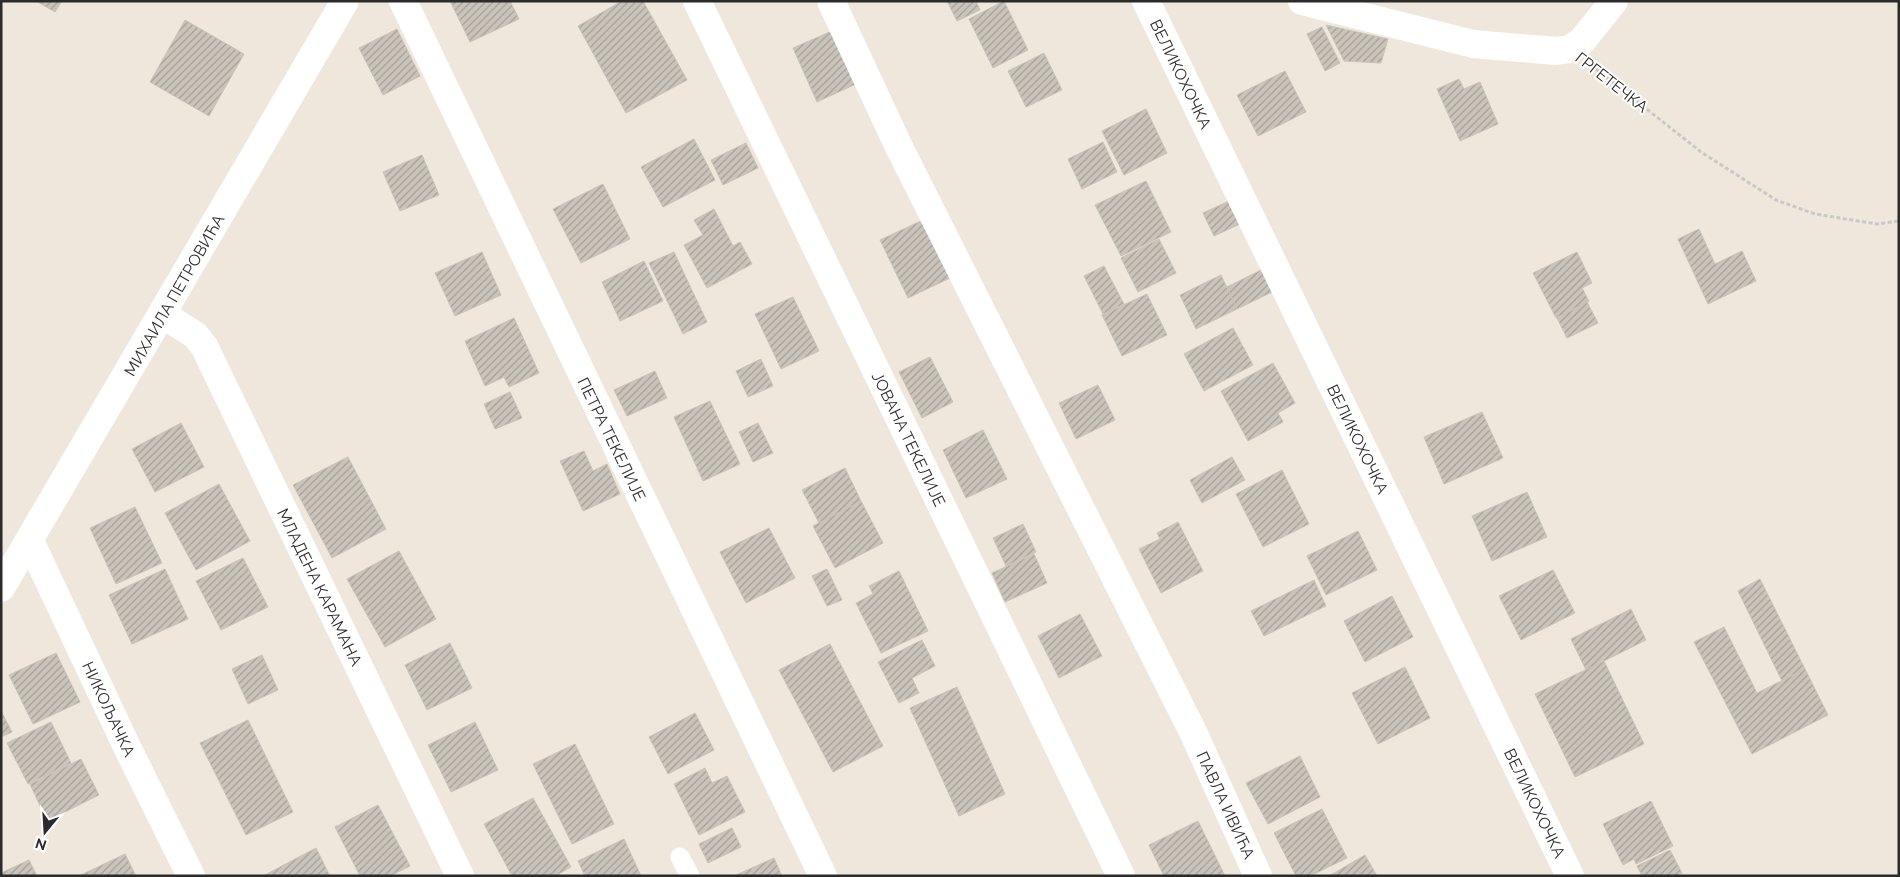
<svg xmlns="http://www.w3.org/2000/svg" width="1900" height="877" viewBox="0 0 1900 877" font-family="Raleway,sans-serif">
<style>
.building{fill:url(#building-hatch);stroke:#cac3b5}
.lines{fill:none;stroke-linecap:round;stroke-linejoin:round}
.path{stroke:#c8c8c8;stroke-width:3;stroke-dasharray:4 2.5;stroke-linecap:butt}
.lane{stroke:#fff;stroke-width:19}
.street{stroke:#fff;stroke-width:28}
.labels{text-anchor:middle;stroke-width:4;stroke-linejoin:round;paint-order:stroke}
.street-label{font-size:16px;fill:#2b2b2b;stroke:#fff}
</style>
<defs>
<pattern id="building-hatch" width="6" height="6" patternUnits="userSpaceOnUse" patternTransform="scale(1.25)"><rect width="6" height="6" fill="#cac4bb"/><path d="M-1 1l2-2M0 6l6-6M5 7l2-2" fill="none" stroke="#a49f98"/></pattern>
</defs>
<rect width="100%" height="100%" fill="#efe7dc"/>
<!-- building -->
<g class="building">
<path d="M36,1H62L55,12Z"/>
<path d="M450,1H510L519,19L470,42Z"/>
<path d="M622,1H643L687,80L626,113L578,26Z"/>
<path d="M947,1H976L980,10L957,21Z"/>
<path d="M1004,1L1028,50L993,68L969,19Z"/>
<path d="M185,20L244,54L209,116L150,82Z"/>
<path d="M1326,25L1388,39L1381,63L1344,61Z"/>
<path d="M1322,27L1340,63L1325,71L1307,34Z"/>
<path d="M397,29L420,76L383,95L359,48Z"/>
<path d="M832,31L856,84L817,102L793,48Z"/>
<path d="M1044,53L1062,90L1026,107L1008,71Z"/>
<path d="M1285,71L1306,112L1258,136L1237,95Z"/>
<path d="M1459,79L1464,89L1480,82L1498,124L1460,141L1437,89Z"/>
<path d="M1146,109L1167,153L1124,175L1102,131Z"/>
<path d="M694,139L715,180L663,207L641,167Z"/>
<path d="M1103,142L1117,172L1082,189L1068,159Z"/>
<path d="M746,143L758,168L723,185L711,160Z"/>
<path d="M422,155L439,195L400,211L383,172Z"/>
<path d="M1146,181L1171,232L1121,256L1095,205Z"/>
<path d="M603,184L630,239L581,263L553,209Z"/>
<path d="M1229,201L1240,224L1214,236L1203,213Z"/>
<path d="M714,209L733,246L740,242L752,264L707,288L684,245L703,235L694,220Z"/>
<path d="M923,220L950,278L908,298L880,240Z"/>
<path d="M1699,229L1715,264L1742,251L1756,281L1708,304L1678,239Z"/>
<path d="M1159,239L1176,273L1138,292L1121,258Z"/>
<path d="M482,252L501,295L455,316L435,273Z"/>
<path d="M674,252L707,322L683,334L649,263Z"/>
<path d="M1577,252L1592,283L1582,288L1589,301L1556,318L1533,273Z"/>
<path d="M644,261L663,301L620,321L602,282Z"/>
<path d="M1104,266L1124,304L1103,314L1084,276Z"/>
<path d="M1261,270L1272,292L1237,309L1227,287Z"/>
<path d="M1221,275L1237,309L1196,329L1180,295Z"/>
<path d="M1147,294L1167,335L1122,356L1102,315Z"/>
<path d="M793,297L819,351L781,369L755,314Z"/>
<path d="M1587,302L1598,323L1567,338L1557,318Z"/>
<path d="M514,318L539,373L509,387L504,377L485,386L465,341Z"/>
<path d="M1233,328L1253,365L1204,391L1184,354Z"/>
<path d="M930,357L953,402L922,418L899,372Z"/>
<path d="M761,359L773,386L748,397L736,371Z"/>
<path d="M1273,363L1295,403L1278,413L1283,422L1248,441L1221,391Z"/>
<path d="M655,371L667,398L627,416L614,390Z"/>
<path d="M1098,385L1115,420L1076,439L1059,403Z"/>
<path d="M510,392L522,418L495,429L484,404Z"/>
<path d="M710,401L740,464L703,481L674,417Z"/>
<path d="M1482,412L1503,458L1444,484L1424,437Z"/>
<path d="M181,423L204,467L155,492L132,449Z"/>
<path d="M758,423L773,453L753,462L739,432Z"/>
<path d="M983,430L1007,479L966,498L943,450Z"/>
<path d="M584,451L593,471L607,464L620,494L583,511L560,461Z"/>
<path d="M348,457L386,529L332,558L293,485Z"/>
<path d="M1232,457L1245,480L1202,503L1190,480Z"/>
<path d="M845,468L861,501L819,523L802,490Z"/>
<path d="M1282,470L1309,524L1263,547L1236,494Z"/>
<path d="M219,484L250,541L196,570L165,513Z"/>
<path d="M1527,492L1547,537L1492,561L1472,516Z"/>
<path d="M861,501L883,543L835,568L813,526Z"/>
<path d="M135,507L162,563L116,584L90,528Z"/>
<path d="M1178,522L1203,571L1161,593L1139,549L1160,539L1157,533Z"/>
<path d="M1023,524L1036,552L1006,566L993,538Z"/>
<path d="M769,528L795,578L746,603L720,552Z"/>
<path d="M1358,531L1377,570L1326,595L1307,556Z"/>
<path d="M399,551L436,619L385,647L347,579Z"/>
<path d="M1034,554L1047,583L1005,602L992,573Z"/>
<path d="M243,558L268,607L221,630L196,581Z"/>
<path d="M165,569L188,619L132,644L109,595Z"/>
<path d="M827,569L842,600L827,606L812,576Z"/>
<path d="M1553,570L1575,613L1521,640L1499,596Z"/>
<path d="M899,571L928,631L881,653L856,603L873,594L869,586Z"/>
<path d="M1760,579L1805,669L1782,681L1738,591Z"/>
<path d="M1314,580L1326,606L1264,636L1251,611Z"/>
<path d="M1392,596L1413,637L1365,662L1344,621Z"/>
<path d="M1631,609L1646,640L1586,670L1571,639Z"/>
<path d="M1080,614L1102,656L1059,678L1038,636Z"/>
<path d="M1724,627L1757,693L1805,669L1828,715L1752,754L1694,642Z"/>
<path d="M922,640L935,666L912,678L919,693L899,703L878,662Z"/>
<path d="M450,643L472,688L427,710L405,665Z"/>
<path d="M830,644L883,746L833,772L779,670Z"/>
<path d="M56,653L80,702L33,724L9,675Z"/>
<path d="M262,655L278,690L248,704L232,669Z"/>
<path d="M1604,661L1644,744L1575,777L1535,694Z"/>
<path d="M1405,667L1430,718L1378,744L1352,693Z"/>
<path d="M957,687L1005,794L959,816L910,708Z"/>
<path d="M1,711L12,732L1,737Z"/>
<path d="M695,713L714,750L668,774L649,737Z"/>
<path d="M248,720L293,812L246,835L200,743Z"/>
<path d="M51,722L71,763L28,784L7,743Z"/>
<path d="M475,722L498,770L451,792L428,745Z"/>
<path d="M575,744L614,824L572,844L533,764Z"/>
<path d="M1300,756L1320,797L1268,824L1246,783Z"/>
<path d="M81,759L99,795L47,821L30,784Z"/>
<path d="M705,768L712,783L727,776L745,812L699,835L674,784Z"/>
<path d="M533,798L571,867L555,876H512L484,824Z"/>
<path d="M1651,801L1673,846L1636,864L1634,859L1623,865L1603,824Z"/>
<path d="M378,805L410,866L390,876H360L335,827Z"/>
<path d="M1322,809L1347,858L1310,876H1296L1274,833Z"/>
<path d="M1198,821L1225,876H1164L1149,845Z"/>
<path d="M732,828L741,847L708,863L699,844Z"/>
<path d="M624,839L641,876H585L578,861Z"/>
<path d="M316,848L330,876H263Z"/>
<path d="M1670,850L1682,873L1676,876H1642L1637,866Z"/>
<path d="M125,854L136,876L81,875Z"/>
<path d="M1365,855L1377,876H1329Z"/>
<path d="M774,858L782,876H734Z"/>
<path d="M29,860L37,876H1V873Z"/>
</g>
<g class="lines">
<!-- path -->
<path class="path" d="M1596,69L1701,152L1776,200L1815,214L1877,224L1899,221"/>
<!-- lane -->
<path class="lane" d="M680,857L690,876"/>
<!-- street -->
<g class="street">
<path d="M403,1L823,876"/>
<path d="M697,1L1121,876"/>
<path d="M831,1L898,145L1194,734L1258,876"/>
<path d="M1146,1L1570,876"/>
<path d="M1302,1L1473,44L1556,51L1570,49L1582,41L1614,1"/>
<path d="M162,314L195,335L204,346L460,876"/>
<path d="M30,541L128,749L191,876"/>
<path d="M1,588L345,1"/>
</g>
</g>
<g class="labels">
<!-- street labels -->
<g class="street-label">
<text transform="translate(1181 74) rotate(64)" y="6">ВЕЛИКОХОЧКА</text>
<text transform="translate(1612 82) rotate(38)" y="6">ГРГЕТЕЧКА</text>
<text transform="translate(174 295) rotate(-60)" y="6">МИХАИЛА ПЕТРОВИЋА</text>
<text transform="translate(612 439) rotate(64)" y="6">ПЕТРА ТЕКЕЛИЈЕ</text>
<text transform="translate(909 439) rotate(64)" y="6">ЈОВАНА ТЕКЕЛИЈЕ</text>
<text transform="translate(1358 439) rotate(64)" y="6">ВЕЛИКОХОЧКА</text>
<text transform="translate(320 587) rotate(64)" y="6">МЛАДЕНА КАРАМАНА</text>
<text transform="translate(109 709) rotate(65)" y="6">НИКОЉАЧКА</text>
<text transform="translate(1535 803) rotate(64)" y="6">ВЕЛИКОХОЧКА</text>
<text transform="translate(1226 805) rotate(65)" y="6">ПАВЛА ИВИЋА</text>
</g>
</g>
<!-- border -->
<rect width="1900" height="877" fill="none" stroke="#2b2b2b" stroke-width="5"/>
<!-- north arrow -->
<g transform="translate(45 832) rotate(198)" stroke="#ffffff" stroke-width="4" paint-order="stroke">
<path d="M0-4L9 19L0 12L-9 19Z" fill="#2b2b2b"/>
<text y="-8" font-size="14" font-weight="bold" text-anchor="middle" fill="#2b2b2b">N</text>
</g>
</svg>
